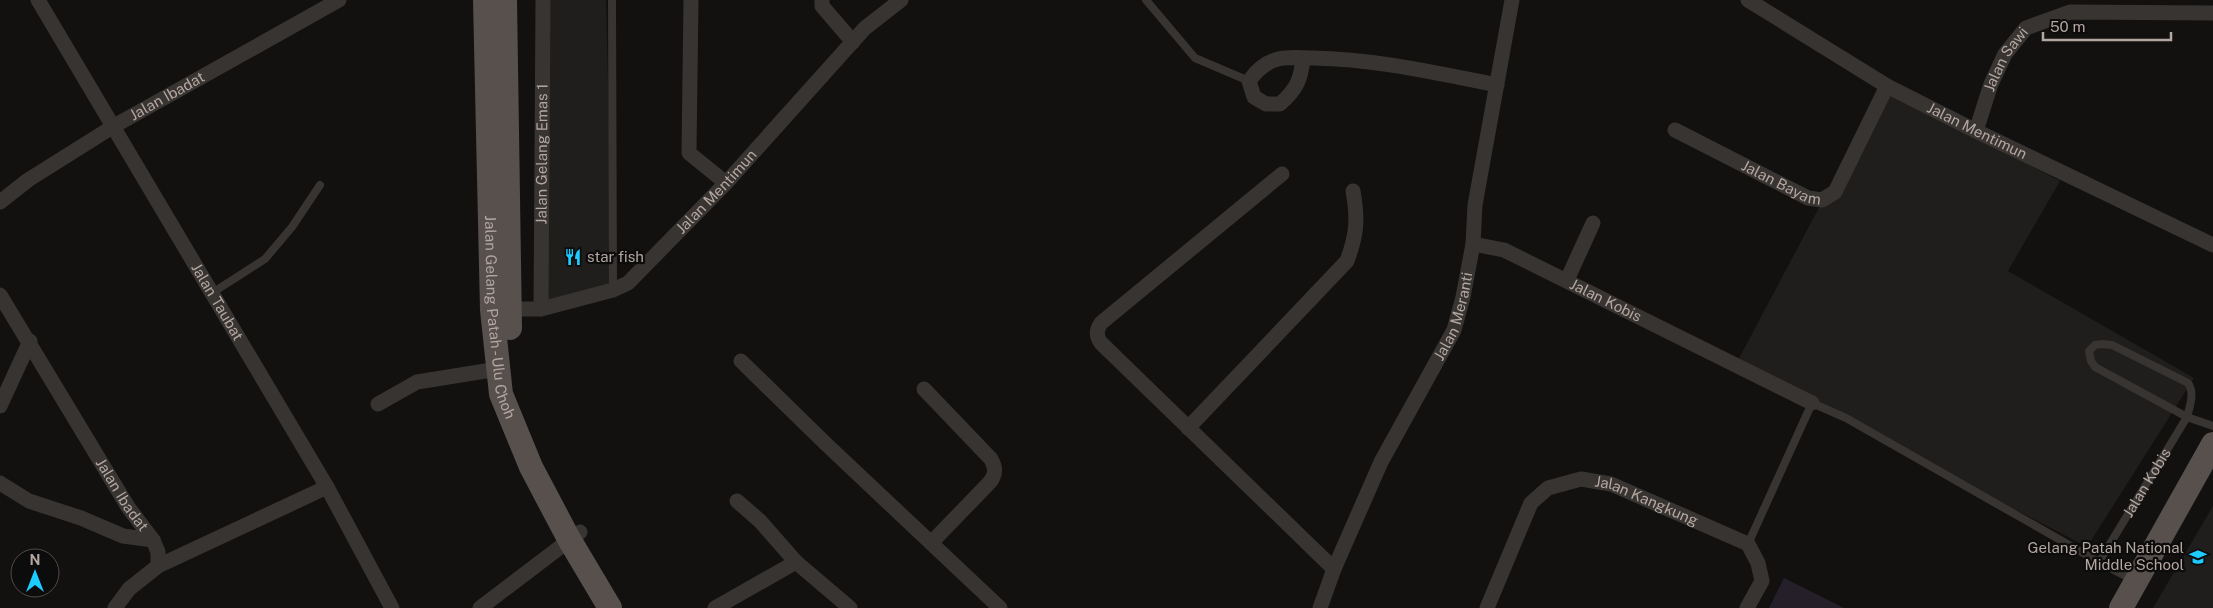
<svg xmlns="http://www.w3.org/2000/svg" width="2213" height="608" viewBox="0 0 2213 608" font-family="'Public Sans',sans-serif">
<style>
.built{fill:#1f1e1c}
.green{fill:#241f28}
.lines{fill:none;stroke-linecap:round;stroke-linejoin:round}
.lane{stroke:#373431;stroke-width:8}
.street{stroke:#373431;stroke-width:15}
.primary{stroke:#57504d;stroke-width:24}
.labels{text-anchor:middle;stroke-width:4.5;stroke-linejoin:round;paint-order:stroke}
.street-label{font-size:15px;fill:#b4a6a1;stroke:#0d0c0c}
.poi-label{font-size:15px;fill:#b4a6a1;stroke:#0d0c0c;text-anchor:start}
</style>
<rect width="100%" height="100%" fill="#121110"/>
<!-- built -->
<g class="built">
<path d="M543,0H606L613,290L541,309Z"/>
<path d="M1883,87L2060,181L2008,271L2194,378L2087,547L1736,364Z"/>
<path d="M2213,506V608H2153Z"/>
</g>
<!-- green -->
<path class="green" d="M1784,578L1844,608H1769Z"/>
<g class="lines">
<!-- lane -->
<g class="lane">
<path d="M612,0L613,290"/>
<path d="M1146,0L1195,58L1249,81"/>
<path d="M212,293L265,259L292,227L320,185"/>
<path d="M2102,344L2112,345L2188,383C2195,393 2190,405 2187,417L2095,367L2091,361L2089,351L2095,345Z"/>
<path d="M1748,544L1812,403L1846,418L2099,562"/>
<path id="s1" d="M2133,580L2099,562L2187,417L2213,426"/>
</g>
<!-- street -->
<g class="street">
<path id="s2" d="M38,0L327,487L392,608"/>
<path d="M691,0L689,153L726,183"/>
<path d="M822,0V6L853,42"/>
<path id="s3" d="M1748,0L1887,86L1976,131L2213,245"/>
<path d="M1303,58C1301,79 1297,89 1280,104H1266L1254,97L1249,81C1256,71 1263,64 1275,60C1285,56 1301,58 1313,58C1375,59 1436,73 1497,85"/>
<path id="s4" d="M1675,130L1808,198L1822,200L1835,192L1887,86"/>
<path id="s5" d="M1976,131L1991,84L2005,54L2026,28L2070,12L2213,13"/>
<path d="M1282,174L1101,323C1096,330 1096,336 1101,343L1334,569"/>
<path id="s6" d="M0,202L28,180L114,126L339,0"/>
<path id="s7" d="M1473,244L1504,250L1812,403"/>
<path d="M1567,280L1593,223"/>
<path id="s8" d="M0,295L128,507L153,540L158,552V566"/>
<path id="s9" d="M501,309H541L613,290L628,283L726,183L865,28L901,0"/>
<path id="s10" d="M541,309L543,0"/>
<path d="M741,361L826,444L1000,608"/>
<path d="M924,389L991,459C996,468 996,474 990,482L931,543"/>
<path d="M378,404L417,382L498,369"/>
<path d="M0,406L30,341"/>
<path d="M1188,428L1347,261C1357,234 1358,219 1353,191"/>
<path d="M0,483L29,501L81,518L123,536L153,540"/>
<path d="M737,501L760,521L796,562L850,608"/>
<path d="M115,608L129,589L158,566L327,487"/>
<path d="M480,608L580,532"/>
<path d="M715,608L796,562"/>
<path id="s11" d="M1320,608L1334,569L1381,462L1454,330L1463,297L1473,244L1475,205L1512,0"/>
<path id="s12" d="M1487,608L1531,503L1548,488L1581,479L1611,484L1748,544L1758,563L1762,581L1747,608"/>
</g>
<!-- primary -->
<g class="primary">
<path id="s13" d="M485,0L492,310L501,394L531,467L569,539L610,608"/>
<path d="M505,0L510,328"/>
<path d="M2121,608L2213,444"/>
</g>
</g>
<!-- icons -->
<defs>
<g id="restaurant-bare" transform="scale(1.35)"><path d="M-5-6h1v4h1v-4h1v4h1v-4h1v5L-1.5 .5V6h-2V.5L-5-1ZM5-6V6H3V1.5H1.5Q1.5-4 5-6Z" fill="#1ccbff" stroke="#0d0c0c" stroke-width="2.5" paint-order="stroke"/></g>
<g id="school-bare" transform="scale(1.35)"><path d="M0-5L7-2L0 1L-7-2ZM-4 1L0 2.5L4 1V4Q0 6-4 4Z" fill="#1ccbff" stroke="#0d0c0c" stroke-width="2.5" paint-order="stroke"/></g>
</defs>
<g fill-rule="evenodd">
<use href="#restaurant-bare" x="573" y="257"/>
<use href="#school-bare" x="2198" y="557"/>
</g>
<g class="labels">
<!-- street labels -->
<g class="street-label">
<text dy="5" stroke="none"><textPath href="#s5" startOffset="78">Jalan Sawi</textPath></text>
<text dy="5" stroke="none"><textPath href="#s6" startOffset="198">Jalan Ibadat</textPath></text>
<text dy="5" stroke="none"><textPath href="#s3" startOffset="264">Jalan Mentimun</textPath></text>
<text dy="5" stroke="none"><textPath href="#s10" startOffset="155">Jalan Gelang Emas 1</textPath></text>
<text dy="5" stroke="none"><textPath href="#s4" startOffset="119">Jalan Bayam</textPath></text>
<text dy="5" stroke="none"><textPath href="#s9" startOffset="258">Jalan Mentimun</textPath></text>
<text dy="5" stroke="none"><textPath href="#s7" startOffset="145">Jalan Kobis</textPath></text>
<text dy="5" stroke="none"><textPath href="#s2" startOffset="351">Jalan Taubat</textPath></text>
<text dy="5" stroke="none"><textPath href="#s11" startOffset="322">Jalan Meranti</textPath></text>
<text dy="5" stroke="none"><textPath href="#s13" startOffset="318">Jalan Gelang Patah - Ulu Choh</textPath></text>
<text dy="5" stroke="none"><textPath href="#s1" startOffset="131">Jalan Kobis</textPath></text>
<text dy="5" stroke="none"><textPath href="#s8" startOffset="234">Jalan Ibadat</textPath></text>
<text dy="5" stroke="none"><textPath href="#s12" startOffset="240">Jalan Kangkung</textPath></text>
</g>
<!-- poi labels -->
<g class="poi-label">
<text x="587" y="262">star fish</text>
<text x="2184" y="553" text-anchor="end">Gelang Patah National<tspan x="2184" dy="17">Middle School</tspan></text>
</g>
</g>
<!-- north arrow -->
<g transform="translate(35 573)"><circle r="24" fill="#0d0c0c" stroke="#504a48"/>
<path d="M0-4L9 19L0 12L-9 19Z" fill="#1ccbff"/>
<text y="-8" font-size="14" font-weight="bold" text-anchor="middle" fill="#b4a6a1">N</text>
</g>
<!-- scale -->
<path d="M2043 32v8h128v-8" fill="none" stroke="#b4a6a1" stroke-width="2.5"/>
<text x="2050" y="32" font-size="15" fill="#b4a6a1" stroke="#0d0c0c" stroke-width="4" paint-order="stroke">50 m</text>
</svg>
